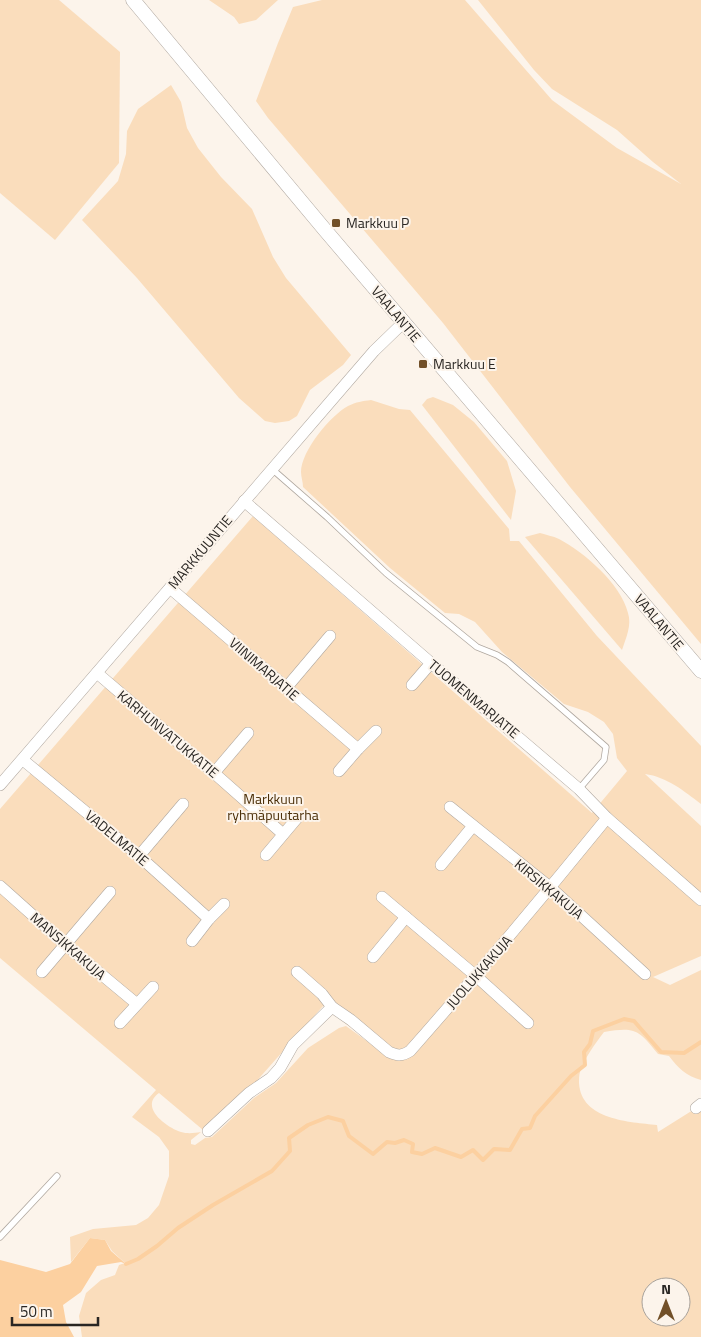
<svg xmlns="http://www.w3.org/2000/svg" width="701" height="1337" viewBox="0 0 701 1337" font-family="'Titillium Web',sans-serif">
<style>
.green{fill:#faddbc;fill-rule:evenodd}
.water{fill:#fcd0a0}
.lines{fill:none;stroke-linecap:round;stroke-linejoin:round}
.stream{stroke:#fcd0a0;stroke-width:4}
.service-casing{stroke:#b0a8a0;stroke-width:7}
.minor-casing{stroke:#b0a8a0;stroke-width:12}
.tertiary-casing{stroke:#b0a8a0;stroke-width:15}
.service{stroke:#fff;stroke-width:5.5}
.minor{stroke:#fff;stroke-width:11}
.tertiary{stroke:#fff;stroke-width:14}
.poi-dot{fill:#725028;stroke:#fcf4eb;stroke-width:2}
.labels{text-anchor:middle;stroke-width:4;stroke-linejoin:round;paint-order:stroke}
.poi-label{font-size:14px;fill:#292623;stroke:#fcf4eb;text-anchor:start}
.street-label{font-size:14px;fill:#292623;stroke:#fcf4eb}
.park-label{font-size:14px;fill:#4a2e07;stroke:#fcf4eb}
</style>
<rect width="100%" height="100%" fill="#fcf4eb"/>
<!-- green -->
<g class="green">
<path d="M0,0H59L120,52L119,163L55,240L0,193Z"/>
<path d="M209,0H278L256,20L239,24L234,17Z"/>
<path d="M322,0H465L552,100L617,148L681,184L653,162L617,130L552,89L534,70L478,0H701V644L570,487L443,323L268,118L256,101L278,43L293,7Z"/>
<path d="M171,85L181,102L187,128L198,148L221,177L252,209L273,257L286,278L351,355L343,365L310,390L297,416L289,421L275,423L265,421L239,398L137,278L82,220L118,181L126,154L127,131L138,109Z"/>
<path d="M433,397L453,405L474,422L507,461L516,491L511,520L422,405L427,399Z"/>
<path d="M371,400L399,409L410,410L509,529L510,541H519L597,636L701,746V804C684,791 667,777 645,774L701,826V956L653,977L670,985L701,970V1080C686,1076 678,1068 669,1056L658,1054C638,1029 635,1027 604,1032C595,1044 585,1057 580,1072C579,1075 579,1079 579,1083C581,1120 630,1122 657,1125L658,1132L701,1105V1337H82L79,1316L86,1293L101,1280L115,1275L119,1265L125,1263L112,1251L105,1240L90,1238L71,1262L70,1237L93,1229L136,1225L148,1218L159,1205L169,1176V1151L159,1137L132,1117L156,1090L0,958V809L253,516L592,813L627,771L617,758L613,734L604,722L588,712L564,704L502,652L475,622L459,614L445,613L390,568L303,487C303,482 301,477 301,472C301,451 331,415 348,406C356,402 363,401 371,400ZM323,1006L382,1052L346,1026L339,1028L308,1048L276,1083L254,1098L212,1137L205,1138L195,1145L191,1144V1140L201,1132C194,1133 188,1134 181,1132C166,1127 139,1107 159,1093L209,1135ZM651,1287H681V1317H651Z"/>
<path d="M540,533C546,535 553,536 559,539C584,552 621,584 628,613C632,625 626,638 622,650L525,537Z"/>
</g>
<!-- water -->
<path class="water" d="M90,1238L105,1240L111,1251L126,1264L121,1262L97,1266L81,1292L63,1305L66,1322L74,1337H0V1260L46,1272L70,1264Z"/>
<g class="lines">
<!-- stream -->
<path class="stream" d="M126,1264L138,1259L157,1246L178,1228L213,1205L272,1171L290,1151L289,1138L308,1125L328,1117L343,1121L349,1136L373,1154L387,1142L395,1143L404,1140L413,1144L412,1152L422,1154L435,1148L461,1157L473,1150L483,1160L494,1149L510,1150L522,1129L530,1128L535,1116L571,1076L585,1065L584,1052L590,1044L593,1031L624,1019L634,1021L661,1052L684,1053L701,1042"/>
<!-- service casing -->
<g class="service-casing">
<g id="service">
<path d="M272,469L327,517L386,573L477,647L497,655L508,662L606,747L604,760L579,789"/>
<path d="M0,1237L57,1176"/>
</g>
</g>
<!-- minor casing -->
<g class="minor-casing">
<g id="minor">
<path d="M244,501L431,663L579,789L607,818L701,900"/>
<path d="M170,588L358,749"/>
<path d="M97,673L214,773L283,834"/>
<path d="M412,685L431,663"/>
<path d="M286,688L330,636"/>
<path d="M23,760L139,856L209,919"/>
<path d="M339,771L358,749L376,731"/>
<path d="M214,773L248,733"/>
<path d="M0,785L374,351L404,322"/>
<path d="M450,807L551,888L645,974"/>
<path d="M266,855L298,817"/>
<path d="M139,856L183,804"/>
<path d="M441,865L473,826"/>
<path d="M0,886L66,945L137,1004"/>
<path d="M382,897L476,976L528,1023"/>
<path d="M192,941L209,919L224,904"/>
<path d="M373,957L406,917"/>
<path d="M42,972L110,892"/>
<path d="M297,972L322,994L332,1007L351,1020L389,1052C398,1056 402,1056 410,1051C477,975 543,897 607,818"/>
<path d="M120,1023L153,987"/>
<path d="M696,1108L701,1104"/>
<path d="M208,1131L249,1093L271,1078L280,1068L293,1045L332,1007"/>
</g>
</g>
<!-- tertiary casing -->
<g class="tertiary-casing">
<path id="tertiary" d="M133,0L325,230L701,671"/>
</g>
<!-- service -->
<use href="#service" class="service"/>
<!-- minor -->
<use href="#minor" class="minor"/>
<!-- tertiary -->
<use href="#tertiary" class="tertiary"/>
</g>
<!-- markers -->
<g class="poi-dot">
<rect x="331" y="218" width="10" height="10" rx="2.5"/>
<rect x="418" y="359" width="10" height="10" rx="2.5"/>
</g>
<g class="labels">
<!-- poi labels -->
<g class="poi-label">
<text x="346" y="228">Markkuu P</text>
<text x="433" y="369">Markkuu E</text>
</g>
<!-- street labels -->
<g class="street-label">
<text transform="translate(396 314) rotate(50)" y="5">VAALANTIE</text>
<text transform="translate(200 552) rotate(-50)" y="5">MARKKUUNTIE</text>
<text transform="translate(659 622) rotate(50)" y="5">VAALANTIE</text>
<text transform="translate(264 669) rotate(41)" y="5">VIINIMARJATIE</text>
<text transform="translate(474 699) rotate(40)" y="5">TUOMENMARJATIE</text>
<text transform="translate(168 734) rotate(40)" y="5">KARHUNVATUKKATIE</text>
<text transform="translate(117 838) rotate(40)" y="5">VADELMATIE</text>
<text transform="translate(549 889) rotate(40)" y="5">KIRSIKKAKUJA</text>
<text transform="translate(68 946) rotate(41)" y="5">MANSIKKAKUJA</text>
<text transform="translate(479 972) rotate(-49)" y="5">JUOLUKKAKUJA</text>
</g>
<!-- park labels -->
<g class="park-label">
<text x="273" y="804">Markkuun<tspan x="273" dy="16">ryhmäpuutarha</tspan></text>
</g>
</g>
<!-- north arrow -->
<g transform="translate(666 1302)"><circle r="24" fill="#fcf4eb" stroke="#a8a29b"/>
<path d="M0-4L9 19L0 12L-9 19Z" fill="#725028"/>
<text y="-8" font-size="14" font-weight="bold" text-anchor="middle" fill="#292623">N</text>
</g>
<!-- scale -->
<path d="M12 1317v8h86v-8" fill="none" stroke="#292623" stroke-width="2.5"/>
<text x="20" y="1317" font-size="15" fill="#292623" stroke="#fcf4eb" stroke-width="4" paint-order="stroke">50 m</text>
</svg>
